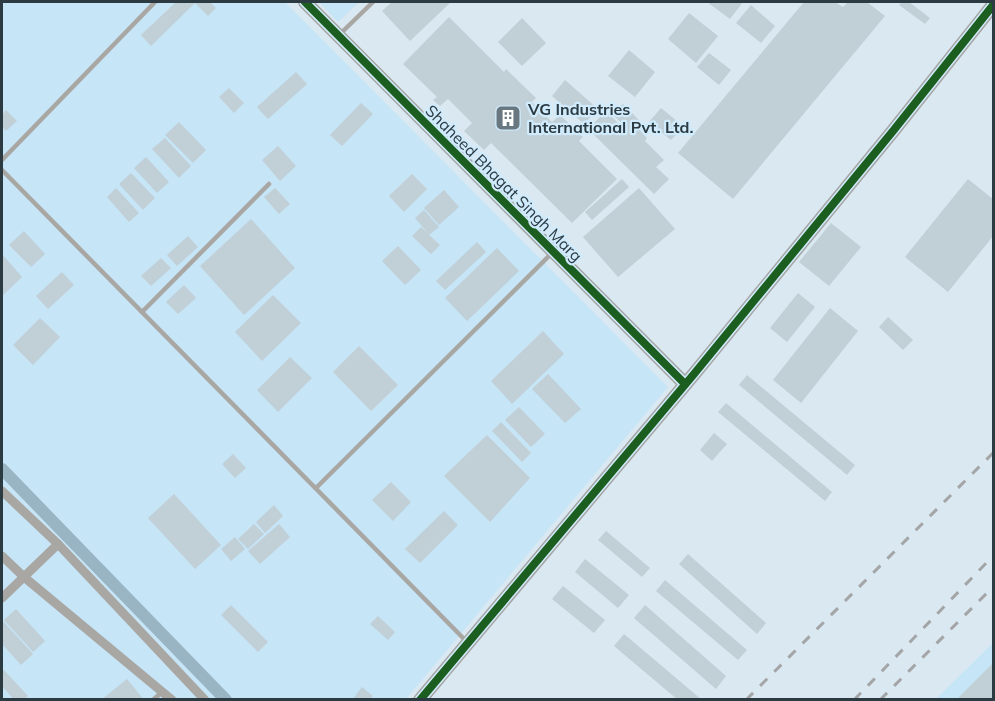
<svg xmlns="http://www.w3.org/2000/svg" width="995" height="701" viewBox="0 0 995 701" font-family="Mulish,sans-serif">
<style>
.built{fill:#c6e5f7}
.lines{fill:none;stroke-linecap:round;stroke-linejoin:round}
.canal{stroke:#99b4c3;stroke-width:12}
.building{fill:#c1cfd7}
.lane{stroke:#a9a7a3;stroke-width:4.5}
.street{stroke:#a9a7a3;stroke-width:9}
.secondary{stroke:#a7a5a3;stroke-width:14}
.rail{stroke:#a3a5a6;stroke-width:3;stroke-dasharray:10 10;stroke-linecap:butt}
.cycleway-casing{stroke:#cfebfc;stroke-width:11}
.cycleway{stroke:#1b5e20;stroke-width:8}
.labels{text-anchor:middle;stroke-width:4.5;stroke-linejoin:round;paint-order:stroke}
.poi-label{font-size:16px;font-weight:bold;fill:#2c3a42;stroke:#cfebfc;text-anchor:start}
.street-label{font-size:16px;fill:#2c3a42;stroke:#cfebfc}
</style>
<rect width="100%" height="100%" fill="#dae8f2"/>
<!-- built -->
<g class="built">
<path d="M2,2H285L668,387L406,699H2Z"/>
<path d="M319,2H359L338,22Z"/>
<path d="M993,643V699H936Z"/>
</g>
<g class="lines">
<!-- canal -->
<path class="canal" d="M2,469L226,700"/>
</g>
<!-- building -->
<g class="building">
<path d="M176,2H210L216,8L208,16L195,3L151,46L141,35Z"/>
<path d="M392,2H451L410,41L382,11Z"/>
<path d="M707,2H743L730,19Z"/>
<path d="M804,2H835L843,7L848,2H867L885,16L733,199L678,153Z"/>
<path d="M902,2H909L930,18L925,24L899,5Z"/>
<path d="M751,5L775,26L761,43L736,23Z"/>
<path d="M689,13L718,36L696,63L668,39Z"/>
<path d="M449,17L504,72L506,69L536,98L532,102L552,122L560,115L583,137L579,141L617,179L572,223L491,143L484,150L464,131L472,123L448,99L440,106L433,100L437,97L403,64Z"/>
<path d="M522,18L546,43L522,66L498,42Z"/>
<path d="M629,50L655,72L635,97L608,76Z"/>
<path d="M709,53L731,70L719,85L697,67Z"/>
<path d="M296,72L307,84L268,119L257,107Z"/>
<path d="M565,80L598,109L584,124L552,96Z"/>
<path d="M229,88L244,103L234,113L219,97Z"/>
<path d="M361,103L373,114L342,146L330,135Z"/>
<path d="M623,104L640,121L635,125L647,138L645,141L664,160L656,167L669,179L654,194L588,129L606,111L626,131L628,129L612,114Z"/>
<path d="M661,108L683,126L671,140L649,122Z"/>
<path d="M6,110L17,121L6,131L2,126V115Z"/>
<path d="M179,122L206,150L193,163L165,135Z"/>
<path d="M165,138L191,166L179,178L152,149Z"/>
<path d="M278,146L296,166L280,181L262,160Z"/>
<path d="M146,157L169,182L157,193L134,168Z"/>
<path d="M131,173L155,198L143,210L119,184Z"/>
<path d="M412,174L427,189L404,212L389,196Z"/>
<path d="M622,179L629,187L592,220L585,212Z"/>
<path d="M968,179L994,200V235L948,292L905,257Z"/>
<path d="M116,188L139,213L129,222L107,197Z"/>
<path d="M275,188L290,204L279,214L264,197Z"/>
<path d="M639,188L675,229L618,277L583,237Z"/>
<path d="M444,190L459,207L439,225L424,208Z"/>
<path d="M424,210L439,227L429,235L440,245L431,254L412,236L421,227L428,233L415,218Z"/>
<path d="M251,219L295,268L244,315L200,266Z"/>
<path d="M831,223L861,247L829,286L799,262Z"/>
<path d="M24,231L45,254L31,267L9,245Z"/>
<path d="M188,236L198,247L177,266L167,255Z"/>
<path d="M477,242L486,252L445,290L436,281Z"/>
<path d="M398,246L421,270L405,285L382,261Z"/>
<path d="M497,248L519,271L467,321L445,298Z"/>
<path d="M2,254L22,277L2,296Z"/>
<path d="M161,258L171,268L151,286L141,276Z"/>
<path d="M62,272L74,285L48,309L36,296Z"/>
<path d="M184,285L196,298L178,314L166,302Z"/>
<path d="M798,293L815,307L787,342L770,328Z"/>
<path d="M273,295L301,323L262,361L235,332Z"/>
<path d="M830,308L858,331L801,403L773,380Z"/>
<path d="M888,317L913,340L903,350L879,327Z"/>
<path d="M40,318L60,337L33,365L13,345Z"/>
<path d="M543,331L564,354L512,404L491,381Z"/>
<path d="M359,346L398,385L371,411L333,372Z"/>
<path d="M290,357L312,378L278,412L257,390Z"/>
<path d="M548,374L581,409L565,423L532,389Z"/>
<path d="M747,375L855,465L847,475L739,385Z"/>
<path d="M726,403L832,492L825,501L718,412Z"/>
<path d="M519,407L545,434L531,447L505,420Z"/>
<path d="M501,422L531,453L522,462L492,431Z"/>
<path d="M714,433L727,444L712,461L700,450Z"/>
<path d="M487,435L530,478L490,522L444,476Z"/>
<path d="M233,454L246,468L235,478L222,464Z"/>
<path d="M391,482L411,502L393,521L372,500Z"/>
<path d="M174,494L221,545L195,569L148,518Z"/>
<path d="M274,505L283,516L265,533L256,522Z"/>
<path d="M444,511L458,525L420,563L405,549Z"/>
<path d="M254,524L264,534L248,549L238,539Z"/>
<path d="M279,524L290,537L260,564L248,551Z"/>
<path d="M606,531L650,568L642,577L598,540Z"/>
<path d="M235,537L245,549L231,561L221,549Z"/>
<path d="M688,554L766,623L757,634L679,564Z"/>
<path d="M585,559L629,595L618,608L575,572Z"/>
<path d="M665,580L747,650L738,660L656,591Z"/>
<path d="M563,586L605,620L594,633L552,599Z"/>
<path d="M231,605L268,642L258,652L221,615Z"/>
<path d="M645,605L726,676L716,689L634,618Z"/>
<path d="M16,609L45,641L33,652L4,620Z"/>
<path d="M378,616L395,632L388,640L370,624Z"/>
<path d="M3,621L33,654L21,665L2,644Z"/>
<path d="M624,634L702,700H678L614,646Z"/>
<path d="M994,662V696L990,700H956Z"/>
<path d="M4,670L28,696L24,700H14L2,686V673Z"/>
<path d="M127,679L144,700H101Z"/>
<path d="M362,687L373,696L370,700H352Z"/>
</g>
<g class="lines">
<!-- lane -->
<g class="lane">
<path d="M340,34L373,2"/>
<path d="M2,160L155,2"/>
<path d="M2,170L467,642"/>
<path d="M142,312L269,184"/>
<path d="M316,488L552,253"/>
<path d="M153,700L162,692"/>
</g>
<!-- street -->
<g class="street">
<path d="M2,491L58,544L205,700"/>
<path d="M2,556L24,577L172,700"/>
<path d="M2,598L58,544"/>
</g>
<!-- secondary -->
<g class="secondary">
<path d="M305,2L685,384"/>
<path d="M420,700L694,374L893,131L994,4"/>
</g>
<!-- rail -->
<g class="rail">
<path d="M746,700L994,452"/>
<path d="M854,700L994,555"/>
<path d="M880,700L994,586"/>
</g>
<!-- cycleway casing -->
<g class="cycleway-casing">
<g id="cycleway">
<path d="M305,2L685,384"/>
<path d="M420,700L694,374L893,131L994,4"/>
</g>
</g>
<!-- cycleway -->
<use href="#cycleway" class="cycleway"/>
</g>
<!-- icons -->
<defs>
<g id="building-square" transform="scale(1.35)"><rect x="-9" y="-9" width="18" height="18" rx="4" fill="#697780" stroke="#cfebfc"/><path d="M-4-6H4V6H1V3H-1V6H-4ZM-2.5-4.3h1.7v1.8h-1.7ZM.8-4.3h1.7v1.8H.8ZM-2.5-1h1.7V.8h-1.7ZM.8-1h1.7V.8H.8Z" fill="#fff"/></g>
</defs>
<g fill-rule="evenodd">
<use href="#building-square" x="508" y="118"/>
</g>
<g class="labels">
<!-- poi labels -->
<g class="poi-label">
<text x="528" y="115">VG Industries<tspan x="528" dy="18">International Pvt. Ltd.</tspan></text>
</g>
<!-- street labels -->
<g class="street-label">
<text transform="translate(504 183) rotate(45)" y="6">Shaheed Bhagat Singh Marg</text>
</g>
</g>
<!-- border -->
<rect width="995" height="701" fill="none" stroke="#2c3a42" stroke-width="6"/>
</svg>
